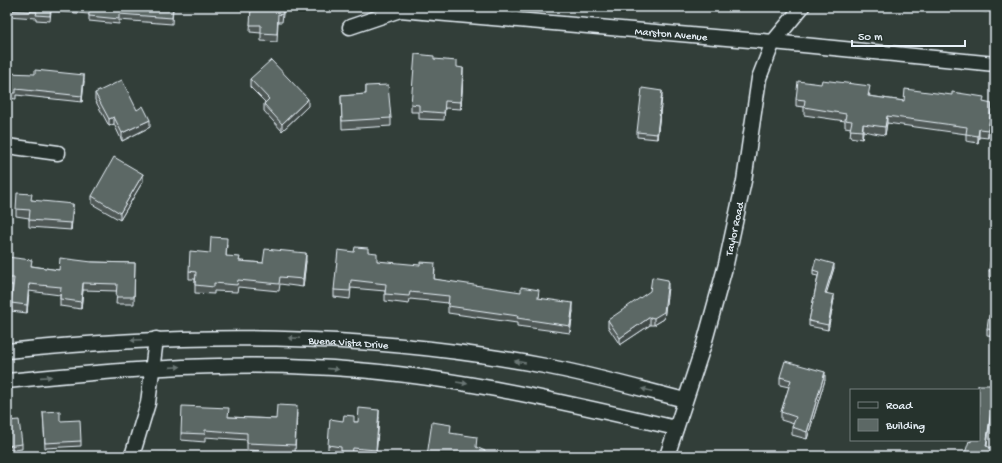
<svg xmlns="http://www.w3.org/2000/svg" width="1002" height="463" viewBox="0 0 1002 463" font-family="'Gochi Hand',sans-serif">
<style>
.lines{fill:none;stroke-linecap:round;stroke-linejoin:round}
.minor-casing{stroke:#e8f1f8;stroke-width:17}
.minor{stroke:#26332d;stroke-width:14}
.wall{fill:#4f5957;stroke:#e8f1f8}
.shaded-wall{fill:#404947;stroke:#e8f1f8}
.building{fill:#5c6865;stroke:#e8f1f8}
.oneway{fill:#6a7674}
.labels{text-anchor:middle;stroke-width:4;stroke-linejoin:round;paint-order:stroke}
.street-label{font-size:11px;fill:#e8f1f8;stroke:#26332d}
</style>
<rect width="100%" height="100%" fill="#323e39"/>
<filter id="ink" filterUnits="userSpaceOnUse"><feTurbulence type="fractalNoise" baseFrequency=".025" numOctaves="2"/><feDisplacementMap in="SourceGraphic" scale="8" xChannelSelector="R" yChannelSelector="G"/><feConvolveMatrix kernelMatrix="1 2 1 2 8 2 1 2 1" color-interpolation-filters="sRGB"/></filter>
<g filter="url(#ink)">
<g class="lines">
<!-- minor casing -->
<g class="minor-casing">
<g id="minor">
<path id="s1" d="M350,27L400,10L773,42L995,64"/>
<path d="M7,146L58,153"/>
<path id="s2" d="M7,351C189,332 365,332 545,366C592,375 638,388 685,400"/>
<path d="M7,381C108,371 210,362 312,367C435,372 556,400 676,428"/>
<path d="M132,456L148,403L156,339"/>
<path id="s3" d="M667,456L704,344L726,264L744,181L759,78L773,42L802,7"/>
</g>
</g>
<!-- minor -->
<use href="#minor" class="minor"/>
</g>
<!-- wall -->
<g class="wall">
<path d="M7,7H173L172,24L119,20V24L89,21V14L51,11L50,21L36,20V18L7,16Z"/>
<path d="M251,7H284L282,22H278L277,42L261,41V33L250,32Z"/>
<path d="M950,7H987V12L950,9Z"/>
<path d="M434,59L457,68L463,75L461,109L445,108L444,120L419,119V112H411V104Z"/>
<path d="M7,73L84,81L82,102L16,95V99L7,98Z"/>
<path d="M250,79L308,106L282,131L264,111V104L265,102L250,87Z"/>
<path d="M366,86L391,118V126L342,129L341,96L366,94Z"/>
<path d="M95,93L137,110L150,127L122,141L114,124L109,126L95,100Z"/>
<path d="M870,94L869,96L904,101L984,103L992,111L988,138L979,137L978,143L966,141V134L887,123L885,135L863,131L862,139L850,137L851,128L845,127V121L804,115V107L796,106V99Z"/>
<path d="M662,96L657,139L637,137V132Z"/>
<path d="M143,181L120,220L92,204V196Z"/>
<path d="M32,200L73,211L71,230L29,227V218L16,216V209Z"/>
<path d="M227,245L226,256L240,261L263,263L306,261L303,287L280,284L279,291L238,287L237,292L214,291V294L195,293V279H189V271L210,253Z"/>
<path d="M354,252L368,253L377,261L435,270L434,279L539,298L573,311L570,333L517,326V323L448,313V303L410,299L409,304L385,301V291L351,288L350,299L334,297V290Z"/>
<path d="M7,257L32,266L59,270L92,262L135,263L134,304H116L117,291L83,290L81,309L60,306V295L29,291L27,313L11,311V303L13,285H7Z"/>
<path d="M995,258V278L989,277V271Z"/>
<path d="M834,268L826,293L834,299L828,330L809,326V321L818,276L813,275V270Z"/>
<path d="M668,287L664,319L654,325H650L620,345L608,327V320Z"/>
<path d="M995,294V336L987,335V329L992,315Z"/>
<path d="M780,377L825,380L807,439L792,435V427L794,424L781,420V412L789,387L780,385Z"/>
<path d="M995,385V415H991L987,446L971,442Z"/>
<path d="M43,412L60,421L81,441V446L45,448Z"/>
<path d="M297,413L295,453L247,450V440L205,437V442L181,440V433L229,417L276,419Z"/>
<path d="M379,417L376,456L353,455L352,456H341V454L328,453V445L354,422H358Z"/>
<path d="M7,421L22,444V449L7,451Z"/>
</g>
<!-- shaded-wall -->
<g class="shaded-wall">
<path d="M463,68V75L461,109V102Z"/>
<path d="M84,75V81L82,102V96Z"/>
<path d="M662,91V96L657,139V134Z"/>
<path d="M308,99V106L282,131V124Z"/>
<path d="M992,104V111L988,138V130Z"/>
<path d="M887,116V123L885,135V127Z"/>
<path d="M114,117V124L109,126V119Z"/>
<path d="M150,120V127L122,141V133Z"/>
<path d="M863,124V131L862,139V131Z"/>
<path d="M979,129V137L978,143V136Z"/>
<path d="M143,174V181L120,220V213Z"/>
<path d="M73,204V211L71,230V223Z"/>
<path d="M306,253V261L303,287V279Z"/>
<path d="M834,264V268L825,298V293Z"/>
<path d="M668,280V287L664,319L654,325V318Z"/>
<path d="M83,283V290L81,309V302Z"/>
<path d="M29,284V291L27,313V305Z"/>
<path d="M834,295V299L828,330V325Z"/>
<path d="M573,303V311L570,333V326Z"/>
<path d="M650,317V325L620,345V338Z"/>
<path d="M825,372V380L807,439V432Z"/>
<path d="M379,410V417L376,456V450Z"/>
<path d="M991,410V415L986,451V446Z"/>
</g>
<!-- building -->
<g class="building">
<path d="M7,7H51L50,16L36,15L37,12L7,10Z"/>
<path d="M69,7H173L172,18L119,14V19L89,16V8Z"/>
<path d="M251,7H283L282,15L278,14L277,34L261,33V25H250Z"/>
<path d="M415,54L434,56V59L457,61V67L463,68L461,102L445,101L444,113L419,111V105L411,104Z"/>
<path d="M271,60L308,99L282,124L264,104L269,99L250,79Z"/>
<path d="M35,70L84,75L82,96L16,89V93H7V73L35,74Z"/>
<path d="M122,80L137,110L143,106L150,120L122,133L114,117L109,119L95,93Z"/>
<path d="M822,80L870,86L868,96L904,101L905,89L952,95V92L984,97L983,102L992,104L988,130L979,129L978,136L966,134L967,127L887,116L885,127L863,124L862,131L850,130L852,121L845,120L846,114L804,107L805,100L796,99L798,81L821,84Z"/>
<path d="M388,85L391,118L342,121L341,96L366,94V86Z"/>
<path d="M642,88L662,91L657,134L637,132Z"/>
<path d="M114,157L143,174L120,213L92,196Z"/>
<path d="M17,193L32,194L31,200L73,204L71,223L29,220L30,210L16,209Z"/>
<path d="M211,237L227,238L226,256L240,257L239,261L263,263L265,249L306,253L303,279L280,277L279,284L238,280L237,285L214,283V287L195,285L196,272L189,271L190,251L210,253Z"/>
<path d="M355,247L368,248V252L377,253V261L420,265V262L435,263L434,279L521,292V287L539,290L538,298L573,303L570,326L517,318L518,316L448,306L449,296L410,292L409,296L385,294L386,284L351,280L350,291L334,290L338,250L354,252Z"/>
<path d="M7,257L32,260L31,266L59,270L60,258L92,262L135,263L134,297H116L117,284L83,283L81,302L60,299L61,287L29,284L27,305L11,303L14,278H7Z"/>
<path d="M991,257L995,258V272L989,271Z"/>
<path d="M816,259L834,264L825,293L834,295L828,325L809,321L819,272L813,270Z"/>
<path d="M652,277L668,280L664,312L654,318L650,317L620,338L608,320L650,291Z"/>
<path d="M995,294V330L987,329L989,315H992Z"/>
<path d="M785,361L825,372L807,432L792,427L796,417L781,412L791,380L780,377Z"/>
<path d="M978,385H995V410H991L986,446L995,449L993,456H964L969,441L971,442V440H979V390H978Z"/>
<path d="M277,405L297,406L295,445L247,443V433L205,430V434L181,433L182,406L229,408L228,417L276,419Z"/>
<path d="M359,408L379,410L376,450L353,448L352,454L341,452V447L328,445L330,419L343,421L344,415L354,416V422H358Z"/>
<path d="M60,411V421L80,420L81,441L45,443L43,412Z"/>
<path d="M19,420L22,444L7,446V421Z"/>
<path d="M432,422L451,425L450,433L477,437L476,447L485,451L484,456H427Z"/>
<path d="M168,453L187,454V456H168Z"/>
</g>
<!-- one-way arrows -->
<defs><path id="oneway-solid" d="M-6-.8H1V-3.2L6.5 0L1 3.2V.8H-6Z"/></defs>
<g class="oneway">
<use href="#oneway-solid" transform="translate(294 338) rotate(-178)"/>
<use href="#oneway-solid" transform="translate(136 340) rotate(177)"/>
<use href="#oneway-solid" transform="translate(520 362) rotate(-170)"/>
<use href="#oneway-solid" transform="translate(175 367) rotate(-4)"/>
<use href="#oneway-solid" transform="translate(333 369) rotate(5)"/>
<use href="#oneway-solid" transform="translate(46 377) rotate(-4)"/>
<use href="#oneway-solid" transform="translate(462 383) rotate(9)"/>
<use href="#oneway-solid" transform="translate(647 390) rotate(-166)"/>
</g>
</g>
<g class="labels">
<!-- street labels -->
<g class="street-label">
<text dy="4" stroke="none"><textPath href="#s1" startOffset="325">Marston Avenue</textPath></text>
<text dy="4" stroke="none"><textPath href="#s3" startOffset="237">Taylor Road</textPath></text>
<text dy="4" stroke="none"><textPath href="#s2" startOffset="342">Buena Vista Drive</textPath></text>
</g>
</g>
<!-- margin -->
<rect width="1002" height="463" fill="none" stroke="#26332d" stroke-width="24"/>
<rect x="12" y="12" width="978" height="439" fill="none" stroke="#e8f1f8" stroke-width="1.5" filter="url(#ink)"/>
<!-- legend -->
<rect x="850" y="389" width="130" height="52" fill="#26332d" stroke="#747f7e"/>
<rect x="858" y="402" width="20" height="6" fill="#26332d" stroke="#747f7e"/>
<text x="886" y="409" font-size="12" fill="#e8f1f8">Road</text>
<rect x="858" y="419" width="20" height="12" fill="#5c6865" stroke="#747f7e"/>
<text x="886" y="429" font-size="12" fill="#e8f1f8">Building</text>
<!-- scale -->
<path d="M852 40v6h113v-6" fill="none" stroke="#e8f1f8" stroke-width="2"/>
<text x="858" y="40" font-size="12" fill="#e8f1f8" stroke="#26332d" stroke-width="3" paint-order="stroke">50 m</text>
</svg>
